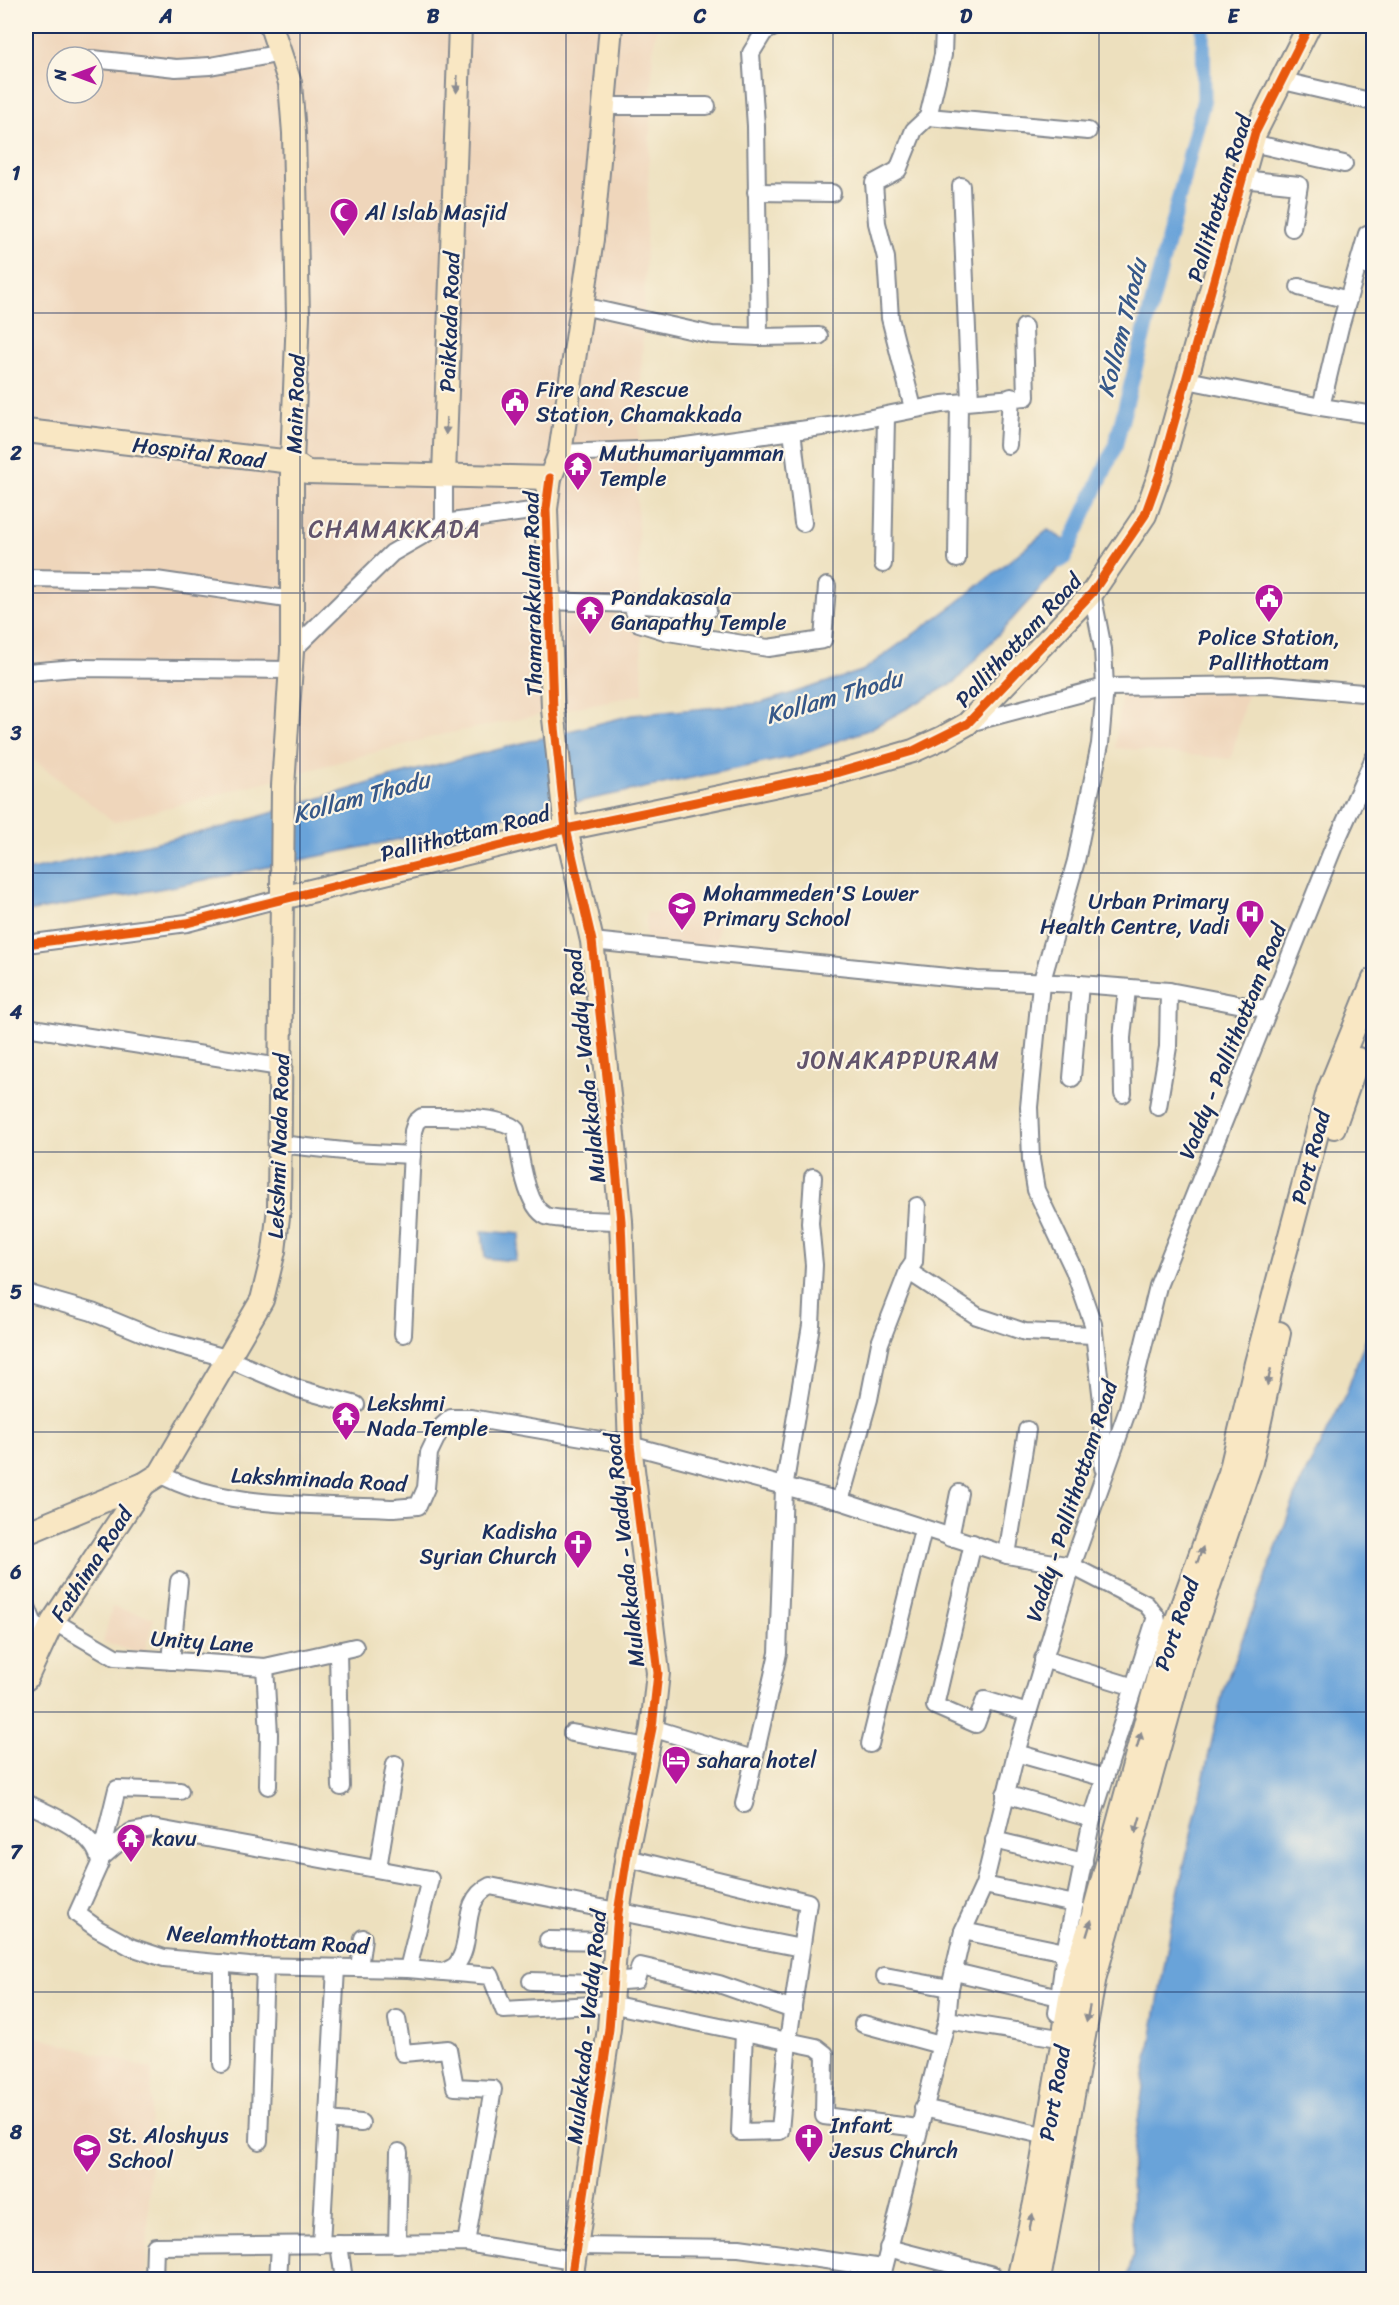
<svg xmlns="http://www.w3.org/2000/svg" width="1399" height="2305" viewBox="0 0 1399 2305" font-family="Sriracha,sans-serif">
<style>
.built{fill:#efd6bb;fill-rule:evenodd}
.water{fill:#69a3d9;stroke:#42699c;stroke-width:1.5}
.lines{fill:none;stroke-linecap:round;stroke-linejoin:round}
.canal{stroke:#69a3d9;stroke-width:15}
.street-casing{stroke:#84888e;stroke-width:20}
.secondary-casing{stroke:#84888e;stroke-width:26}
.street{stroke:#fff;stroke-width:16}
.secondary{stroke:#f9e7c3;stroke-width:22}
.cycleway-casing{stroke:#fcf5e5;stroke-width:13}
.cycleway{stroke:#e8590c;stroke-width:9}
.oneway{fill:#8a8b90}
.grid{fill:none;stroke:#1b2f5e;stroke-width:1.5;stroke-opacity:0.55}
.labels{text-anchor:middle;stroke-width:4.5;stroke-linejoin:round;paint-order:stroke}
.street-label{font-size:22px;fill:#1b2f5e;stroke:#fcf5e5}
.poi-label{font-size:22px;fill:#1b2f5e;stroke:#fcf5e5;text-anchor:start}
.water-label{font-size:24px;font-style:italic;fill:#365889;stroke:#fcf5e5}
.neighbourhood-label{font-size:24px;letter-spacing:1.5px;fill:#62546c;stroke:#fcf5e5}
.neatline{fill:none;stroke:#1b2f5e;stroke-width:2}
.grid-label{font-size:20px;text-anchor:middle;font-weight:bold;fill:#1b2f5e}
</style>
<rect width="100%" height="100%" fill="#fcf5e5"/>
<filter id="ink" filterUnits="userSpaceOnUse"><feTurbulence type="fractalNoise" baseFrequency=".0167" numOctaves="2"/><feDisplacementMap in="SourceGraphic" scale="12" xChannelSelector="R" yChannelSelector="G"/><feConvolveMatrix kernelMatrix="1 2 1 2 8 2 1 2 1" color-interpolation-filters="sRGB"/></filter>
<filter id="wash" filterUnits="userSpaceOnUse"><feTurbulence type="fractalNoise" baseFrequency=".008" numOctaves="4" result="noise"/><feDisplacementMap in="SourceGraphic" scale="24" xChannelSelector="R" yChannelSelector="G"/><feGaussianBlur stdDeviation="1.35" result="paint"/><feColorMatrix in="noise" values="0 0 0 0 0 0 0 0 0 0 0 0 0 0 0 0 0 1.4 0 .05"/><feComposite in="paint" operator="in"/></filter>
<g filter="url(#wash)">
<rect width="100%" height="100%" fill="#ede0be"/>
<!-- built -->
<g class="built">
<path d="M26,26H657L653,49L637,496L643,694L440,735L114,822L26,754ZM57,57H93V93H57Z"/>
<path d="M1122,691L1247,693L1231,759L1115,748Z"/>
<path d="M646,912L719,919L716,949L646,942Z"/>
<path d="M112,1607L154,1618L144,1654L103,1642Z"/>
<path d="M26,2034L152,2069L147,2279H26Z"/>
</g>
<!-- water -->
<g class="water">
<path d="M1048,530L1077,548L955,682L868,730L792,757L176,886L26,912V871L225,827L390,777L632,715L761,703L862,671L954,605Z"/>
<path d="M482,1231L521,1234L515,1261L485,1258Z"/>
<path d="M1373,1319V2279H1127L1133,2255L1131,2167L1144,2081L1174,1911L1223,1691L1300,1484L1346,1394Z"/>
</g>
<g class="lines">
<!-- canal -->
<path class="canal" d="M1060,561L1065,556L1115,447L1204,99L1203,26"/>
</g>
</g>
<g filter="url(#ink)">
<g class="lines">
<!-- street casing -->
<g class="street-casing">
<g id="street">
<path d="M93,59L176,68L210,66L282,53"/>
<path d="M1279,80L1374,102"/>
<path d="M604,106H707"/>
<path d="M928,117L1088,131"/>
<path d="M1252,143L1344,164"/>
<path d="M1242,179L1299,185L1292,228"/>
<path d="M961,186L970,401"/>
<path d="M756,192L832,193"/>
<path d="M1359,264L1374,268"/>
<path d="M1299,287L1348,300"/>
<path d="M582,306L712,335L759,337L756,126L751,53L764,32L777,26"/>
<path d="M759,337L819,336"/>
<path d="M1187,380L1321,407L1374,415"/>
<path d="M1321,407L1340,327L1367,234"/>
<path d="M913,408L890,318L886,258L877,223L874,183L898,170L914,130L928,117L943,55L944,26"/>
<path d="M792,431L803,523"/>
<path d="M1008,445L1011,397"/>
<path d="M560,453L664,449L836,425L942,404L1026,397L1024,327"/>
<path d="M444,523V475"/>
<path d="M957,559L959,403"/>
<path d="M883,564L886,417"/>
<path d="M26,578L156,580L293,600"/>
<path d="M1092,593L1103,649L1105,687L1100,744L1076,861L1041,984L1029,1107L1031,1160L1036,1190L1074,1270L1093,1324L1102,1401L1103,1468"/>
<path d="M549,601L631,604L639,623L668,632L768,648L823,640L827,586"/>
<path d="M631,604L708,610"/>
<path d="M292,651L392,553L444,523L546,509"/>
<path d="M28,672L75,668L291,670"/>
<path d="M969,723L1105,687L1270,685L1374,694"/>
<path d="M592,941L977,980L1080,984L1169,991L1269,1010"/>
<path d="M26,944L187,923L282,898"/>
<path d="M26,1027L280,1067"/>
<path d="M1072,1078L1080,984"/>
<path d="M1123,1094L1122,1038L1127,989"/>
<path d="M1158,1107L1168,1047L1169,991"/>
<path d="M279,1144L353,1152L412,1155"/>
<path d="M917,1206L914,1262L908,1271L977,1316L1025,1332L1094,1335"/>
<path d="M26,1293L92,1312L160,1340L226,1358L299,1389L356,1405"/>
<path d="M403,1334L413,1131L416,1122L422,1117C442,1117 504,1115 516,1130C519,1151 525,1206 546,1216C558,1221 605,1220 621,1221"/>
<path d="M160,1474C223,1510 322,1504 394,1508L418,1506L426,1488L429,1453L442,1426L451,1418H471L630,1445L840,1501L1007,1555L1072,1566L1146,1604L1156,1616L1163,1654"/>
<path d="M840,1501L869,1399L880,1343L908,1271"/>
<path d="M950,1538L959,1493"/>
<path d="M973,1543L935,1706L976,1724L985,1700L1028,1713"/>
<path d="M1007,1555L1027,1430"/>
<path d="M26,1604L33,1622L45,1635"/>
<path d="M53,1621L115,1657L265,1667L355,1647"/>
<path d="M338,1651L341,1787"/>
<path d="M1043,1659L1134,1687"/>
<path d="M171,1661L179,1581"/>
<path d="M265,1667L269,1734L268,1786"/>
<path d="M652,1728L753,1759"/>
<path d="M572,1733L648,1747"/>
<path d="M870,1744L923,1530"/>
<path d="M1016,1753L1105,1778"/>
<path d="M1005,1794L1092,1819"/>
<path d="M26,1803C49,1814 97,1832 100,1863L77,1914L98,1929L131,1947L164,1958L249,1966L408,1969L491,1976L504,2010L610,2004L816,2047L825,2054L824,2116L918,2128"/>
<path d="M744,1804L778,1653L784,1488L811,1325L814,1265L810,1223L813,1177"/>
<path d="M994,1840L1084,1862"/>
<path d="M627,1858L808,1902L788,2041L780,2131L740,2132L744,2032"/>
<path d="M100,1859L131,1832L153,1828L430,1879L408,1969"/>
<path d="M100,1859L117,1789L180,1791"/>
<path d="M378,1868L395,1764"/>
<path d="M984,1885L1075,1904"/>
<path d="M963,1931L1065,1952"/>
<path d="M548,1940L616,1941"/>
<path d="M222,1963V2064"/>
<path d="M359,1968L363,1938"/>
<path d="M444,1972C447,1970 453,1968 456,1965C475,1943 458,1901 490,1886L801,1948"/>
<path d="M955,1972L1059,1997"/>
<path d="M885,1976L950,1988"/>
<path d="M531,1981L596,1983L636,1980L640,1966L719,1984L793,2010"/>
<path d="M1057,2013L1065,1952L1092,1819L1155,1620"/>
<path d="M397,2019L403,2053L448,2049L455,2087L493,2089L466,2243"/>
<path d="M947,2020L1053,2037"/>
<path d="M863,2024L940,2045"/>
<path d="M923,2108L1047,2136"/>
<path d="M328,2120L361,2123"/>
<path d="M259,2141L265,1966"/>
<path d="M339,2244L344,2280"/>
<path d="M397,2244L399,2152"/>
<path d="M321,2245L336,1968"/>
<path d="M575,2246L739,2248L883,2268"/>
<path d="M888,2248L993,2275"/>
<path d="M154,2280L155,2246L466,2243L573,2260"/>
<path d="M278,2280L280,2245"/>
<path d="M881,2280L947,2020L950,1988L963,1931L984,1885L1016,1753L1072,1566L1127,1412L1158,1286L1334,846L1374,758"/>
</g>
</g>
<!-- secondary casing -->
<g class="secondary-casing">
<g id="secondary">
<path d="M26,431L292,462L307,472L550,478"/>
<path d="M444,475L460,26"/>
<path d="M282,898L566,829L840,772L913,751L942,738L967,724L1092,593L1145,515L1160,473L1255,133L1309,26"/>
<path d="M1334,1127L1358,1059"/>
<path d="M26,1533L144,1484L160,1474L262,1300L274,1251L279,1208L283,786L292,651V462L298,316L294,133L290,83L271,26"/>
<path d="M26,1679L53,1621L144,1484"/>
<path d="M571,2280L609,2029L618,1913L629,1842L652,1728L658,1673L630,1445L621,1221L610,1104L592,941L566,829L553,709L546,509L550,478L560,453L592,239L611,26"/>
<path d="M1018,2280L1035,2203L1075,1969L1090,1926L1164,1655L1230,1473L1256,1363L1328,1092L1374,979"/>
<path d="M1039,2280L1095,1976L1183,1662L1251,1462L1279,1333"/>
</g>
</g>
<!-- street -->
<use href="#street" class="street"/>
<!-- secondary -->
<use href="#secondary" class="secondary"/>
<!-- cycleway casing -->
<g class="cycleway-casing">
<g id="cycleway">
<path d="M550,478L546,509L553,709L566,829L592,941L610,1104L621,1221L630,1445L658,1673L652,1728L629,1842L618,1913L609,2029L571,2280"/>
<path d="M26,944L187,923L566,829L840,772L913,751L967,724L1092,593L1145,515L1160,473L1255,133L1309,26"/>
</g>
</g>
<!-- cycleway -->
<use href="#cycleway" class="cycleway"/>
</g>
<!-- one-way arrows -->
<defs><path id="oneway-solid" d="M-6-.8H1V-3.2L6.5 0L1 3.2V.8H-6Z" transform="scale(1.5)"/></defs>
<g class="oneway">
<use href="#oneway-solid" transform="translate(457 84) rotate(93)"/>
<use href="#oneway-solid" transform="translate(446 426) rotate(92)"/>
<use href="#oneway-solid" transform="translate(1269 1377) rotate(102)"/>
<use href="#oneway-solid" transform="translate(1200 1555) rotate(-70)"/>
<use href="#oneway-solid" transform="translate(1139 1740) rotate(-74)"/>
<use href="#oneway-solid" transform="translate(1138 1825) rotate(106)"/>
<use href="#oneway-solid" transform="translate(1089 1928) rotate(-73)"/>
<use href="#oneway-solid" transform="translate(1088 2014) rotate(101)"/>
<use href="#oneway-solid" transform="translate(1031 2222) rotate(-78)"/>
</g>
</g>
<!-- grid -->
<path class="grid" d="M300,26V2280M566,26V2280M833,26V2280M1099,26V2280M26,313H1374M26,593H1374M26,873H1374M26,1152H1374M26,1432H1374M26,1712H1374M26,1992H1374"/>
<!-- icons -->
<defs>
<g id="mosque-pin" transform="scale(1.5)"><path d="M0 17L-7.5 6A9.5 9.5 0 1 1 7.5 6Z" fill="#b5179e" stroke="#fcf5e5"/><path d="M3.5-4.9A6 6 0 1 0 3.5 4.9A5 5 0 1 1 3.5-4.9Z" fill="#fff"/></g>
<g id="civic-pin" transform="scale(1.5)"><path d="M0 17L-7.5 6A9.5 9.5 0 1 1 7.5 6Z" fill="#b5179e" stroke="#fcf5e5"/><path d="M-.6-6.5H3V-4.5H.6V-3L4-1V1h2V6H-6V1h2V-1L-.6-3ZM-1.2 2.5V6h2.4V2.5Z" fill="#fff"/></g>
<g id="temple-pin" transform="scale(1.5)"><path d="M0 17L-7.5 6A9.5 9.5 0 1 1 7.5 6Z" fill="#b5179e" stroke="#fcf5e5"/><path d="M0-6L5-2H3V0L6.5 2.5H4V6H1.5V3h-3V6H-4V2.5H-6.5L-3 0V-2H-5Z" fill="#fff"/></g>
<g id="school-pin" transform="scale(1.5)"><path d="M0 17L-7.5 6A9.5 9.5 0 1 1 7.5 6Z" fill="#b5179e" stroke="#fcf5e5"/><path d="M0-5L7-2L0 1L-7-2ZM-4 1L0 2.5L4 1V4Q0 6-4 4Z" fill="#fff"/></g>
<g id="hospital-pin" transform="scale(1.5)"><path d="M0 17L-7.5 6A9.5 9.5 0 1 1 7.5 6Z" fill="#b5179e" stroke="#fcf5e5"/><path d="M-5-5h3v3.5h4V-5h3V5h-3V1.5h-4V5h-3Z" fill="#fff"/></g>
<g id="church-pin" transform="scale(1.5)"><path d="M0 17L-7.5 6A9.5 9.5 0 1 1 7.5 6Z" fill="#b5179e" stroke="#fcf5e5"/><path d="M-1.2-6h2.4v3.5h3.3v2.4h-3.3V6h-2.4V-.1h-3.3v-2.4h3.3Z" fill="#fff"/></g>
<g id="hotel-pin" transform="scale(1.5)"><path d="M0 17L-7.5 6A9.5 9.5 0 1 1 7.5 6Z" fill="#b5179e" stroke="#fcf5e5"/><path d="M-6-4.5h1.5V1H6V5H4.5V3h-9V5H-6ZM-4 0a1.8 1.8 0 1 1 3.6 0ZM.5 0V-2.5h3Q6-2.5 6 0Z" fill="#fff"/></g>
</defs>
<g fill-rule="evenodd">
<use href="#mosque-pin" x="344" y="212"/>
<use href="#civic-pin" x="515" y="402"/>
<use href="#temple-pin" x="578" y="466"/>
<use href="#civic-pin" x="1269" y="598"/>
<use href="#temple-pin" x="590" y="610"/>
<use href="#school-pin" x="682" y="906"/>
<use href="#hospital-pin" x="1250" y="914"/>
<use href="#temple-pin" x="346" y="1416"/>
<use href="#church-pin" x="578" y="1544"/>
<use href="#hotel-pin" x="676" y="1760"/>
<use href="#temple-pin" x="131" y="1838"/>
<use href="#church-pin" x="809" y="2138"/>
<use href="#school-pin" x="87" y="2148"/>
</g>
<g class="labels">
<!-- street labels -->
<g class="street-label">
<text transform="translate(1219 198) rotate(-73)" y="8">Pallithottam Road</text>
<text transform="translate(449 322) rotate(-88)" y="8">Paikkada Road</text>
<text transform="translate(295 404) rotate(-88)" y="8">Main Road</text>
<text transform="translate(199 452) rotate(7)" y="8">Hospital Road</text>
<text transform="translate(532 594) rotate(-91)" y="8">Thamarakkulam Road</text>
<text transform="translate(1018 640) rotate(-47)" y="8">Pallithottam Road</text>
<text transform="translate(465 833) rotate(-14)" y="8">Pallithottam Road</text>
<text transform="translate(1232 1041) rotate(-68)" y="8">Vaddy - Pallithottam Road</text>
<text transform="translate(585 1066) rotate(-96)" y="8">Mulakkada - Vaddy Road</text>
<text transform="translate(278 1146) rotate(-88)" y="8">Lekshmi Nada Road</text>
<text transform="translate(1310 1157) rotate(-75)" y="8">Port Road</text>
<text transform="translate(319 1479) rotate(3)" y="8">Lakshminada Road</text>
<text transform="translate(1071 1501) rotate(-72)" y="8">Vaddy - Pallithottam Road</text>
<text transform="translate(624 1550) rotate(-96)" y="8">Mulakkada - Vaddy Road</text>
<text transform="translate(91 1564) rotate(-57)" y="8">Fathima Road</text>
<text transform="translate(1176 1624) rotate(-71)" y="8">Port Road</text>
<text transform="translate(202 1641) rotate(4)" y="8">Unity Lane</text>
<text transform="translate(268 1939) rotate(4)" y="8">Neelamthottam Road</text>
<text transform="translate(586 2027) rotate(-84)" y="8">Mulakkada - Vaddy Road</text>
<text transform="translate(1054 2093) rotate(-80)" y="8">Port Road</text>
</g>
<!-- poi labels -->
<g class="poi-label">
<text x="365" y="220">Al Islab Masjid</text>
<text x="536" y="397">Fire and Rescue<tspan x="536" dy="25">Station, Chamakkada</tspan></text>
<text x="599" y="461">Muthumariyamman<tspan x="599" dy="25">Temple</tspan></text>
<text x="611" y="605">Pandakasala<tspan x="611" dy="25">Ganapathy Temple</tspan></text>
<text x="1269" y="645" text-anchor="middle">Police Station,<tspan x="1269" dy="25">Pallithottam</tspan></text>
<text x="703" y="901">Mohammeden'S Lower<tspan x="703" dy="25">Primary School</tspan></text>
<text x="1229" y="909" text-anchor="end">Urban Primary<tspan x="1229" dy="25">Health Centre, Vadi</tspan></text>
<text x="367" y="1411">Lekshmi<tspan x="367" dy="25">Nada Temple</tspan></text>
<text x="557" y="1539" text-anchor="end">Kadisha<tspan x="557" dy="25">Syrian Church</tspan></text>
<text x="697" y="1768">sahara hotel</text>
<text x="152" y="1846">kavu</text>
<text x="830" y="2133">Infant<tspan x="830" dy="25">Jesus Church</tspan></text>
<text x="108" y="2143">St. Aloshyus<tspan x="108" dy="25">School</tspan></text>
</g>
<!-- water labels -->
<g class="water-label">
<text transform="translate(1122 328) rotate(-76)" y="8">Kollam Thodu</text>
<text transform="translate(834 697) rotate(-16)" y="8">Kollam Thodu</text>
<text transform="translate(361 797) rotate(-15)" y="8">Kollam Thodu</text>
</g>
<!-- neighbourhood labels -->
<g class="neighbourhood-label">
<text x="395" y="537">CHAMAKKADA</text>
<text x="899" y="1068">JONAKAPPURAM</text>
</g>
</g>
<!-- margin -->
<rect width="1399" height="2305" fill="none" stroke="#fcf5e5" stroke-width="66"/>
<!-- north arrow -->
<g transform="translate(75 75) rotate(270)"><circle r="28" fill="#fcf5e5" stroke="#a2a6af" stroke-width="1.5"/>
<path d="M0-4.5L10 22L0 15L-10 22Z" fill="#b5179e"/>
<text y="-9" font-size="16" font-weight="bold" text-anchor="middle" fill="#1b2f5e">N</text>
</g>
<rect x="33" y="33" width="1333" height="2239" class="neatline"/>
<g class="grid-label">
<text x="166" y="23">A</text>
<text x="433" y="23">B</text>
<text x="700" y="23">C</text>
<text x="966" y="23">D</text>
<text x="1233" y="23">E</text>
<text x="16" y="180">1</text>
<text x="16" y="460">2</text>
<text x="16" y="740">3</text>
<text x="16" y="1019">4</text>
<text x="16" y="1299">5</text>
<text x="16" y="1579">6</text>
<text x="16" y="1859">7</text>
<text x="16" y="2139">8</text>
</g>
</svg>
